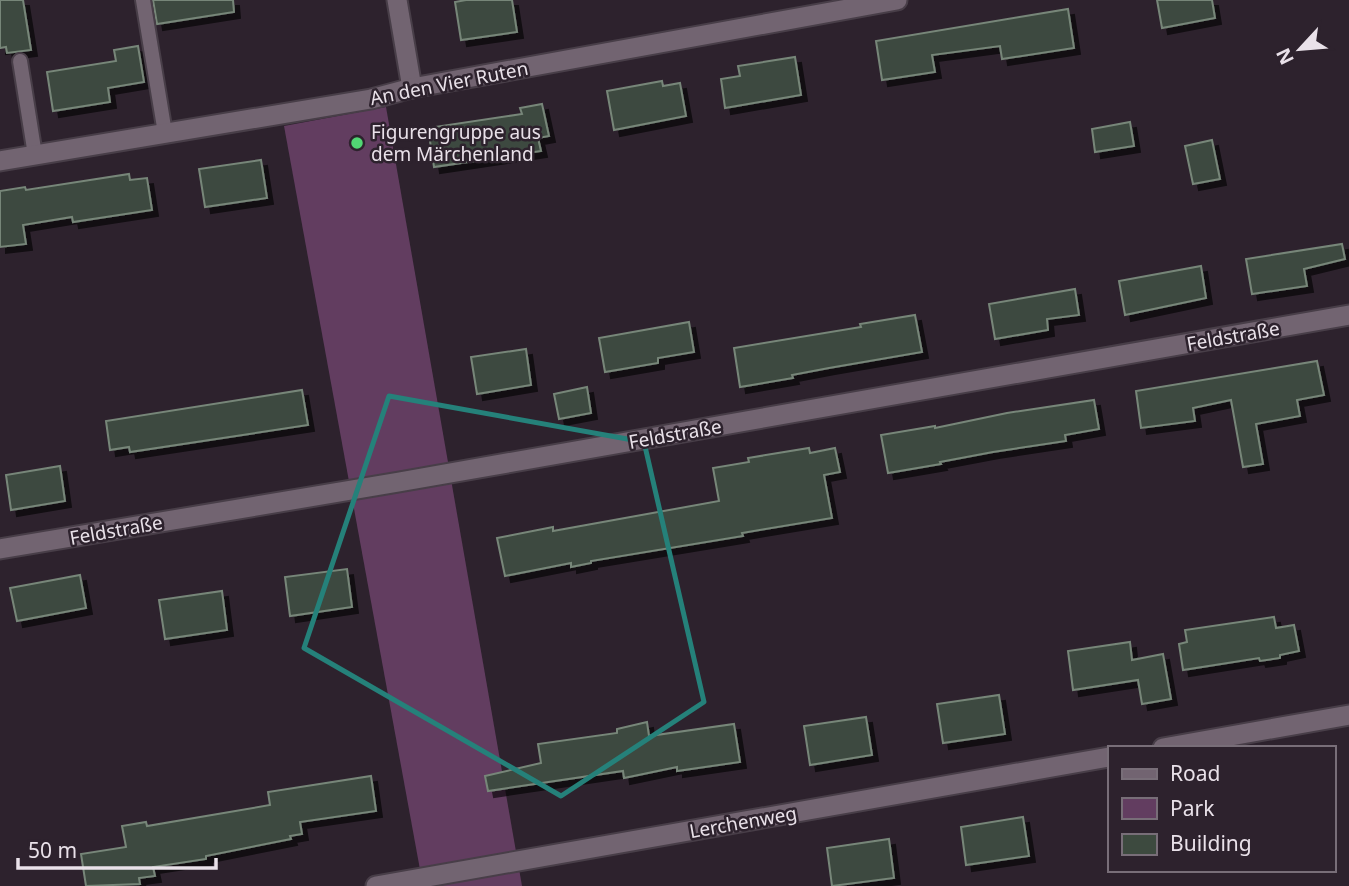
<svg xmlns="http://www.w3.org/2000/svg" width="1349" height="886" viewBox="0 0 1349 886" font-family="'Noto Sans',sans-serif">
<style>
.green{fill:#623d60}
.building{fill:#3d4a3f;stroke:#778679;stroke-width:2;filter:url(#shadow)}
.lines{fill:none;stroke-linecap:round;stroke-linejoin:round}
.service-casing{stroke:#483e48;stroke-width:18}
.minor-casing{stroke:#483e48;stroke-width:23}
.service{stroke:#726471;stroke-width:14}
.minor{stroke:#726471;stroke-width:19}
.marked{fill:none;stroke:#25817a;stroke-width:5;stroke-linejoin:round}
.poi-dot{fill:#51d674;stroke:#2d222d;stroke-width:2.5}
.labels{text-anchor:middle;stroke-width:5;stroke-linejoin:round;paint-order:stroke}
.street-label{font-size:19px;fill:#e9e1e9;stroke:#2d222d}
.poi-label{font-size:19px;fill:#e9e1e9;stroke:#2d222d;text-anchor:start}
</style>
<defs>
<filter id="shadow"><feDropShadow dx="6" dy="6" stdDeviation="0" flood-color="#0009"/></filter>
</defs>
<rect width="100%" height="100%" fill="#2d222d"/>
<!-- green -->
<path class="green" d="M386,107L522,886H423L284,126Z"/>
<!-- building -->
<g class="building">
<path d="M0,0H23L31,50L7,53L6,47L0,48Z"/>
<path d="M153,0H233L234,12L157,24Z"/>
<path d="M466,0H512L517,32L461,40L455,2Z"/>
<path d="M1157,0H1212L1215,18L1162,28Z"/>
<path d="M1068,9L1074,48L1002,59L1000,46L932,55L935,72L882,80L876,41Z"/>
<path d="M138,46L144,82L108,88L110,102L53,111L47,72L116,61L114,50Z"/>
<path d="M795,57L801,95L725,108L721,79L740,76L738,66Z"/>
<path d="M662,81L663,86L680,83L686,116L614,130L607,91Z"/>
<path d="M542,104L549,136L538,138L541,151L434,167L428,128L522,114L520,108Z"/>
<path d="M1130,122L1134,146L1095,152L1092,129Z"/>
<path d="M1212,140L1220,179L1193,184L1185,146Z"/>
<path d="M261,160L267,198L205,207L199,169Z"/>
<path d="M129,174L130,180L147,178L152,210L73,222L72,217L23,225L26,244L0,247V191L25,187L26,190Z"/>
<path d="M1342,244L1345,259L1304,269L1307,286L1252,294L1246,259Z"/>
<path d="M1201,266L1206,298L1125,315L1119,281Z"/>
<path d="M1075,289L1079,315L1047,319L1048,330L995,339L989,304Z"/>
<path d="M915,315L922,352L829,368L792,375L793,378L740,387L734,348L861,327L860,324Z"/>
<path d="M689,322L694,352L658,358V363L605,372L599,338Z"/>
<path d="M526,349L531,385L477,394L471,357Z"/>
<path d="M1317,361L1324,395L1297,400L1300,416L1256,424L1263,464L1243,467L1231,400L1193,408L1195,421L1141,428L1136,391Z"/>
<path d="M587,387L591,413L559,419L554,394Z"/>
<path d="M302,390L308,425L130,452L129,447L110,450L106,421Z"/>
<path d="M1094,400L1099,429L1065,435L1066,441L993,452L940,462L941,464L888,473L881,435L935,426V428L1007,413Z"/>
<path d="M809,448L810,453L835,448L840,472L824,475L832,518L742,533L743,536L591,561V563L571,567V563L505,576L497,538L553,527V531L719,501L713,468L749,462L748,458Z"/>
<path d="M60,466L65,501L11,510L6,475Z"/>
<path d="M347,569L352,607L290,616L285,577Z"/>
<path d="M80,575L86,608L17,621L10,588Z"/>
<path d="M222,591L227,630L165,639L159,600Z"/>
<path d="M1274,617L1276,628L1294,625L1299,651L1280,655V658L1260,661L1259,658L1183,670L1179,644L1187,642L1185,630Z"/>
<path d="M1130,642L1132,660L1163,654L1171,699L1142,704L1138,680L1073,690L1068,651Z"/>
<path d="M999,695L1005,734L943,743L937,704Z"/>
<path d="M866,717L872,755L810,765L804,726Z"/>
<path d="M647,722L649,736L734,724L740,762L677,771V767L624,778L623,771L488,791L485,776L541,763L538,744L617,733V729Z"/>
<path d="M371,776L376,811L300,822L302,834L290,836L291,839L206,856V859L153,867L155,876L139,878L140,884L86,886L81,854L126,847L122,826L146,822L147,826L270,805L268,792Z"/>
<path d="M1023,817L1029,856L966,865L961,827Z"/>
<path d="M889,839L894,878L832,886L827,848Z"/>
</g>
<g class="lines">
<!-- service casing -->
<g class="service-casing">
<g id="service">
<path d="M143,0L165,133"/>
<path d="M20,61L35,155"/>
</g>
</g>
<!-- minor casing -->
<g class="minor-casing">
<g id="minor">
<path d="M397,0L412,88"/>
<path d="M0,161L371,99L412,88L897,0"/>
<path d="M0,549L399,482L1349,315"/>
<path d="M1163,748L1349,715"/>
<path d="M376,886L1109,757"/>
</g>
</g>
<!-- service -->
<use href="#service" class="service"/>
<!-- minor -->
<use href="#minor" class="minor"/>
</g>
<!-- marked area -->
<path class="marked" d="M389,396L644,442L704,702L561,796L304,648Z"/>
<!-- markers -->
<circle class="poi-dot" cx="357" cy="143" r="7"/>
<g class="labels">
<!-- street labels -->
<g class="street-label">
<text transform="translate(449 83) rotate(-11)" y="7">An den Vier Ruten</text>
<text transform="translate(1233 336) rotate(-10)" y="7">Feldstraße</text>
<text transform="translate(675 434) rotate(-10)" y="7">Feldstraße</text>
<text transform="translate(116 530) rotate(-10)" y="7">Feldstraße</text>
<text transform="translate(743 822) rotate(-10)" y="7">Lerchenweg</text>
</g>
<!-- poi labels -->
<g class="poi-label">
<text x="371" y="139">Figurengruppe aus<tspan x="371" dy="22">dem Märchenland</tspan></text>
</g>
</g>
<!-- legend -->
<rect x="1108" y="746" width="228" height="126" fill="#2d222d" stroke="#786e78" stroke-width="2"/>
<rect x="1122" y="769" width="35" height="10" fill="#726471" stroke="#786e78" stroke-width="2"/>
<text x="1170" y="781" font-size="21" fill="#e9e1e9">Road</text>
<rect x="1122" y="798" width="35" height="21" fill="#623d60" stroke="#786e78" stroke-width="2"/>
<text x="1170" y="816" font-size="21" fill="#e9e1e9">Park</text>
<rect x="1122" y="834" width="35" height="21" fill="#3d4a3f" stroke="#786e78" stroke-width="2"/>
<text x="1170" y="851" font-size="21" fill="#e9e1e9">Building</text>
<!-- north arrow -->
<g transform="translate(1300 49) rotate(244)" stroke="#2d222d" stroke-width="5" paint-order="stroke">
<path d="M0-5L12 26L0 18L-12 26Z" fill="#e9e1e9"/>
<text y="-10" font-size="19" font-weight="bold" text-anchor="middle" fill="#e9e1e9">N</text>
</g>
<!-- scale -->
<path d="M18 858v10h198v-10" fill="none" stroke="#e9e1e9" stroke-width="3.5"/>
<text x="28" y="858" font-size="21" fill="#e9e1e9" stroke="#2d222d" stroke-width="5" paint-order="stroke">50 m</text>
</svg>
